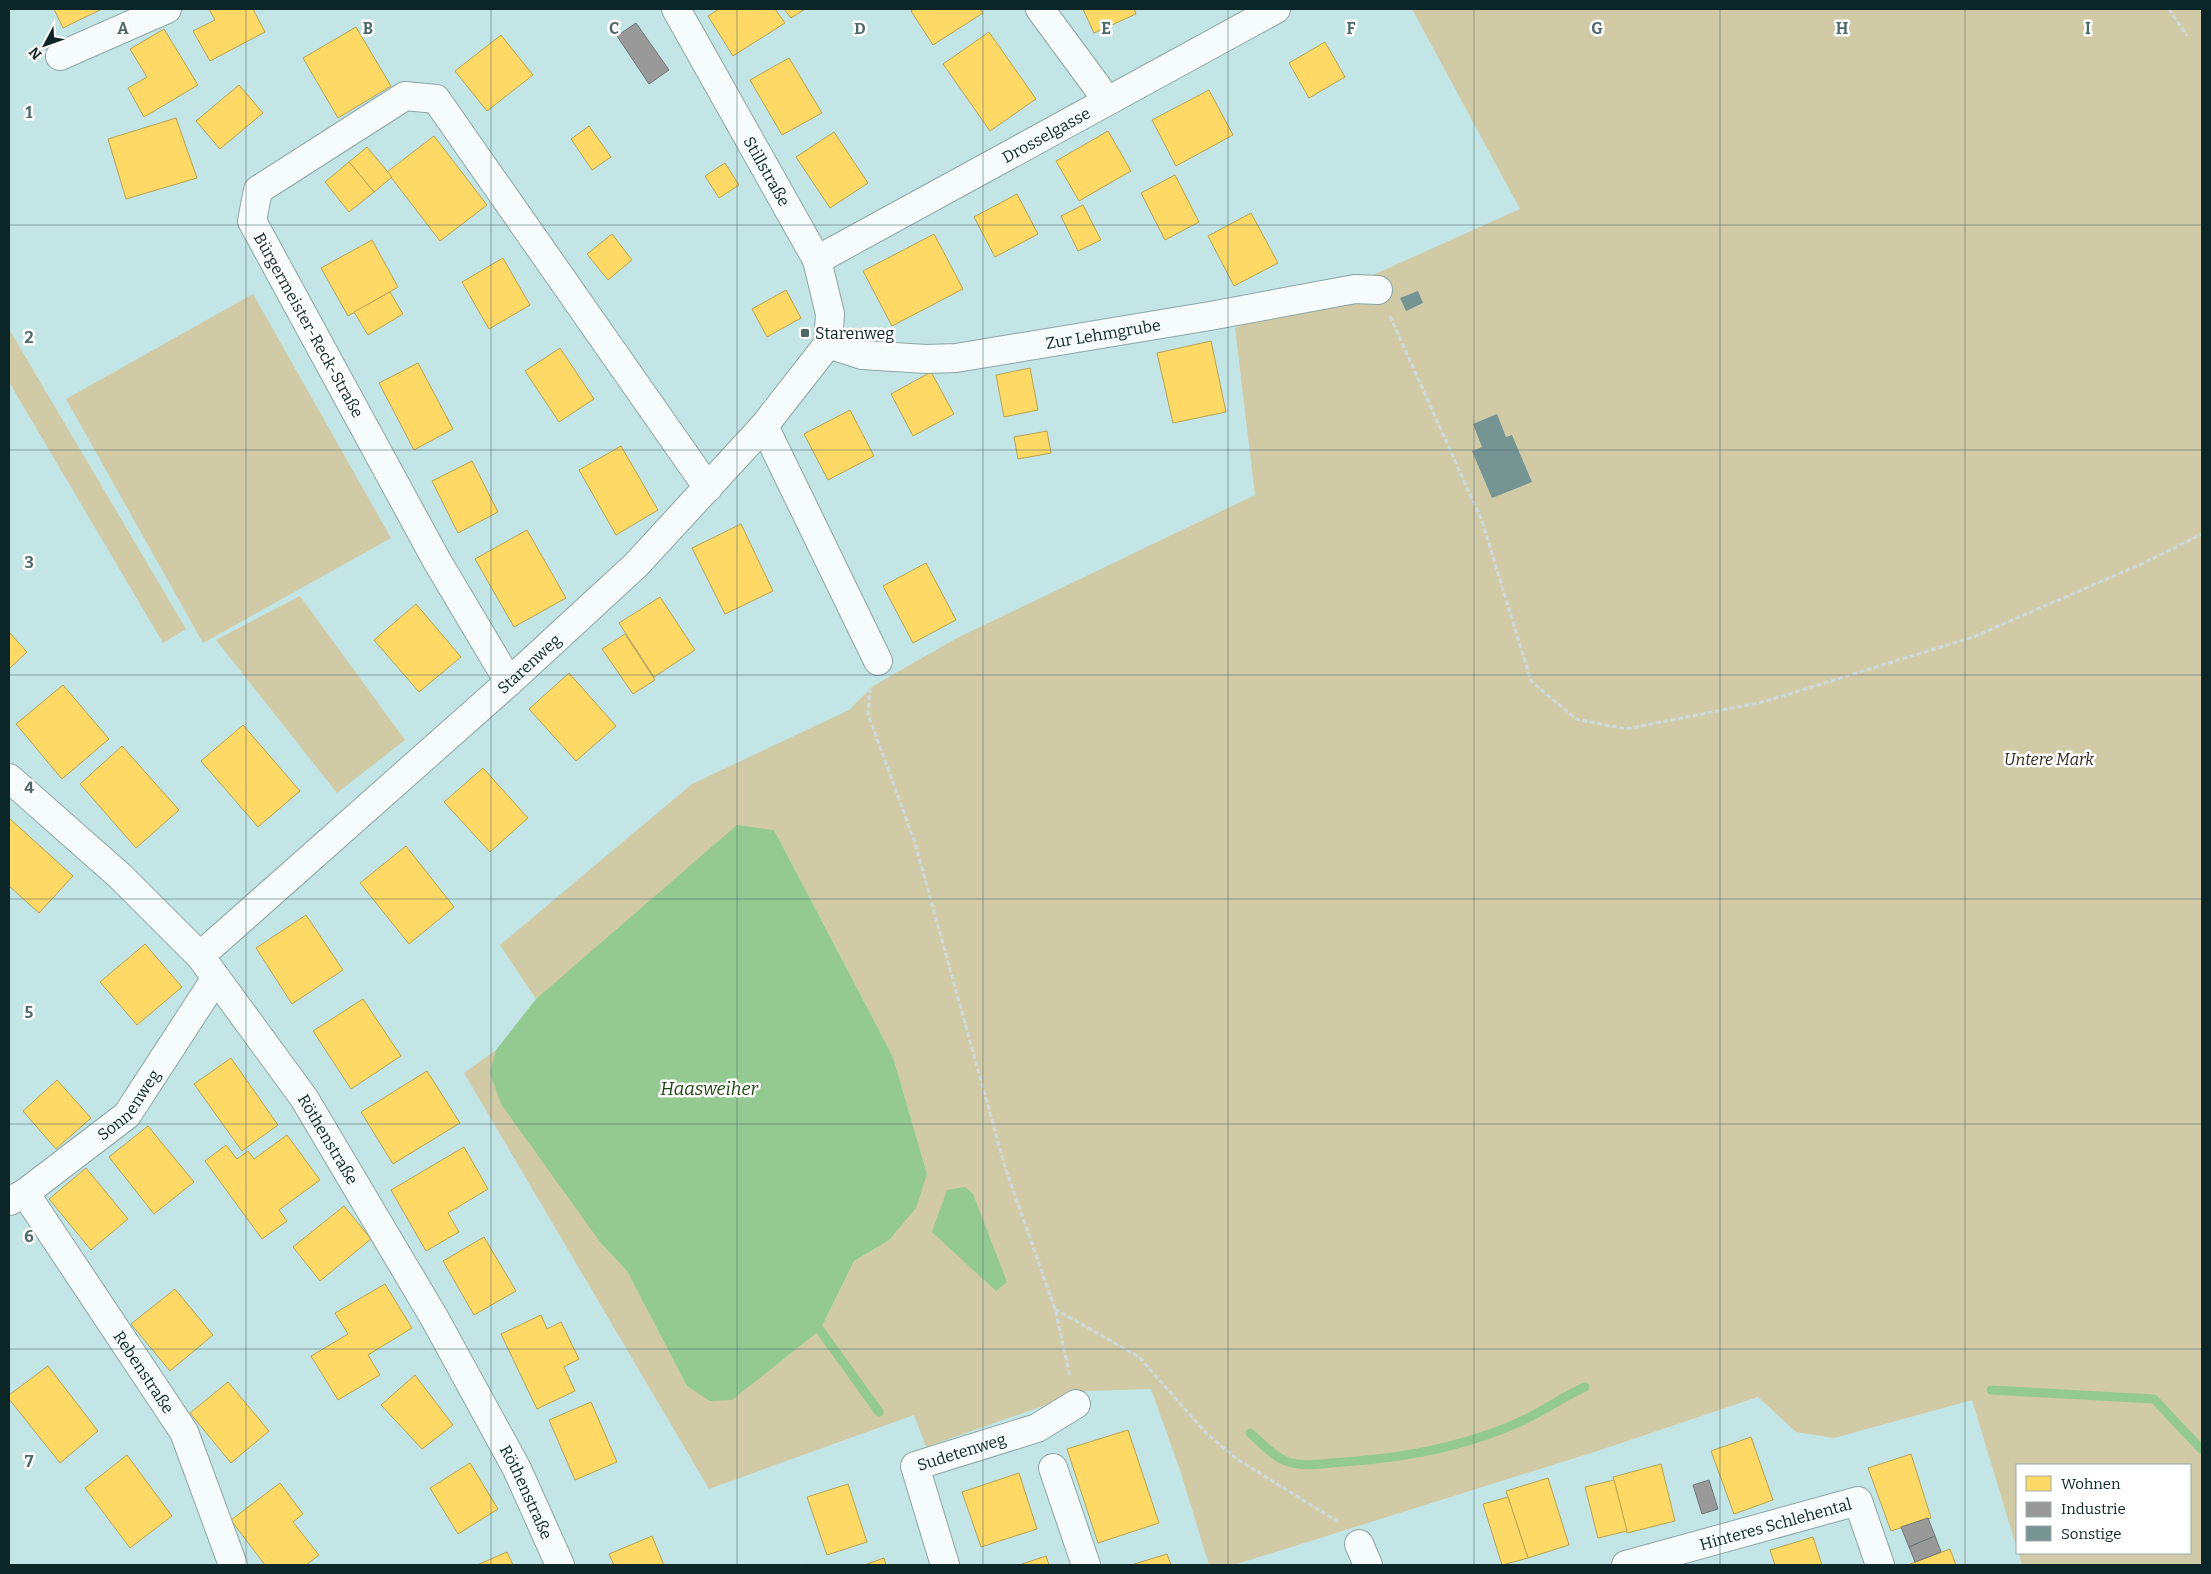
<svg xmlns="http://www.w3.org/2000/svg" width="2211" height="1574" viewBox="0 0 2211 1574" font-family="Bitter,serif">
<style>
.green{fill:#d1caa7}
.water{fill:#94c991}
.homes{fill:#ffd966;stroke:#b6a353}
.industry{fill:#999;stroke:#6f7676}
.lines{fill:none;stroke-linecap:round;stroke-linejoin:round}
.stream{stroke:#94c991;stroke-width:9}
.building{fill:#769492}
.minor-casing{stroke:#8ca6a7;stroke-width:30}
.path{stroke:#ced9d9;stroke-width:3;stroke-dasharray:5 2.5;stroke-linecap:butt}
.minor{stroke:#f6fbfb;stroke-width:28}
.grid{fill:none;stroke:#4c6869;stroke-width:1;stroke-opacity:0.55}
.poi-dot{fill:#4c6869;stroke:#fff;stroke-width:2}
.labels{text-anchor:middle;stroke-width:5;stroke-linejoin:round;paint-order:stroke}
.street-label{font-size:16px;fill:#0c2526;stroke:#fff}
.poi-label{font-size:16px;fill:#0c2526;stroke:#fff;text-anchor:start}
.park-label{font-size:16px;font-style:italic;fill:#322717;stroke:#fff}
.water-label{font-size:18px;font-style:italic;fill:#1e460e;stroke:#fff}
.grid-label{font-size:16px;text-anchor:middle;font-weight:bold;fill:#4c6869;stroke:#fff;stroke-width:5;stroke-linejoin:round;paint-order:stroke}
</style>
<rect width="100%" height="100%" fill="#c4e5e6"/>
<!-- green -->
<g class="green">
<path d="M1412,9H2202V1565H2022L2019,1553H2190V1465H2017V1549L1972,1400L1834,1438L1796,1432L1758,1397L1597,1451L1234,1565H1209L1180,1470L1151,1389L1086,1391L926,1447L914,1415L709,1489L464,1073L496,1050L490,1073L600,1242L627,1271L687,1386L820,1330L854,1261L889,1240L927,1174L893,1057L774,830L536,999L500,945L692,784L849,710L873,686L957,638L1255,495L1235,328L1373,275L1520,209Z"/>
<path d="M253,294L391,538L203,643L66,399Z"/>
<path d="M9,329L186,629L163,643L9,382Z"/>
<path d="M300,596L405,740L337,793L216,640Z"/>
</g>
<!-- water -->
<g class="water">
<path d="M737,825L774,830L893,1057L927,1174L916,1208L889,1240L854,1261L820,1330L732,1400L710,1401L687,1386L627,1271L600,1242L501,1104L490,1073L496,1050L536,999Z"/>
<path d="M965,1187L973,1194L1007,1282L996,1291L932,1232L947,1190Z"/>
</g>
<!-- homes -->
<g class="homes">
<path d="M54,9H102L63,28Z"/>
<path d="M209,9H253L265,32L210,61L193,31L215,20Z"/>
<path d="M719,9H775L785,23L733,56L708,16Z"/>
<path d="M784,9H805L791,18Z"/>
<path d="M914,9H980L983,13L933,45L911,11Z"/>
<path d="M1083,9H1134L1136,14L1094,33Z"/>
<path d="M356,27L391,86L338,118L303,58Z"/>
<path d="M164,29L198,85L144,117L128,88L147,77L130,49Z"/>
<path d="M989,32L1036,99L990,131L943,64Z"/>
<path d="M501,35L533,75L487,111L455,71Z"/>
<path d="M1325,42L1345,77L1309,98L1289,63Z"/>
<path d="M789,58L822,113L782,135L750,80Z"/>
<path d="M239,85L263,113L220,149L196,121Z"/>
<path d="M1209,90L1233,135L1176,166L1152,120Z"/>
<path d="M176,118L197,178L126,199L108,139Z"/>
<path d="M589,126L611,157L592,170L571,139Z"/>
<path d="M1108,131L1131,171L1079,201L1056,161Z"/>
<path d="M834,132L868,183L830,208L796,157Z"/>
<path d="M434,136L487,205L440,241L387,172Z"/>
<path d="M367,147L392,177L374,192L349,162Z"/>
<path d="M349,162L374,192L349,212L325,182Z"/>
<path d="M725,163L739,185L719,198L705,176Z"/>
<path d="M1175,175L1199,222L1165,240L1141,193Z"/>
<path d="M1017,194L1038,234L995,257L974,217Z"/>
<path d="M1083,205L1101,240L1078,251L1061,216Z"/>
<path d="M1251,213L1278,263L1234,286L1208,236Z"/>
<path d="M612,234L632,260L608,280L587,254Z"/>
<path d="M934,234L963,289L892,326L863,271Z"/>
<path d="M372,240L398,287L348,316L321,268Z"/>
<path d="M503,258L530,305L489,329L462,282Z"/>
<path d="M786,290L801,318L767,337L752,309Z"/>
<path d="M390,292L403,314L368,335L354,312Z"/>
<path d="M1211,341L1226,412L1173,423L1157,353Z"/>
<path d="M560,348L594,399L559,422L525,371Z"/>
<path d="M418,363L453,429L414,450L379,383Z"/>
<path d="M1030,368L1038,410L1004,417L996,375Z"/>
<path d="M931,372L954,414L913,436L891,394Z"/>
<path d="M850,410L874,456L828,480L804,434Z"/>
<path d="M1047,431L1051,453L1018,459L1014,437Z"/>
<path d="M621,446L658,510L616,535L579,470Z"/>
<path d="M472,461L498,512L458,533L432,481Z"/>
<path d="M741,524L773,591L725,614L692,548Z"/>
<path d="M527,530L566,598L514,627L475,559Z"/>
<path d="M926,563L956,620L913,643L883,586Z"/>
<path d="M660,597L695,650L654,677L619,623Z"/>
<path d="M416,604L461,657L419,692L374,640Z"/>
<path d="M9,632L27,652L9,669Z"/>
<path d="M625,634L655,680L633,694L602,649Z"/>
<path d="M569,673L616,726L576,761L529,709Z"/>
<path d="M63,685L109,739L62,779L16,724Z"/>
<path d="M243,725L300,791L258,827L201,761Z"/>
<path d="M122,746L179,810L136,848L80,784Z"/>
<path d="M483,768L528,818L490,852L444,802Z"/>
<path d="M9,818L73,876L39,913L9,886Z"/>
<path d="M406,846L454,907L409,944L360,883Z"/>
<path d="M306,915L343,970L292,1004L256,948Z"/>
<path d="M145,944L182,987L137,1025L100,982Z"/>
<path d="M363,999L401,1056L351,1089L313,1031Z"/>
<path d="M231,1058L278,1125L242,1151L194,1084Z"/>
<path d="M427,1071L460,1123L393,1164L361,1112Z"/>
<path d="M57,1080L91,1118L56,1149L23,1111Z"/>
<path d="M148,1126L194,1182L154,1214L109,1157Z"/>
<path d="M287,1135L320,1180L279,1210L287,1221L262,1239L205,1161L226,1145L237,1159L248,1151L254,1159Z"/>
<path d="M464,1147L488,1189L448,1213L459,1232L426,1251L391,1190Z"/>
<path d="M86,1168L128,1219L91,1250L49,1199Z"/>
<path d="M344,1206L371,1239L320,1281L293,1247Z"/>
<path d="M484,1237L516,1291L474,1315L443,1261Z"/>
<path d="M385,1284L412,1328L368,1355L380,1375L338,1400L311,1356L348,1334L335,1313Z"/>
<path d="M175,1289L213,1335L170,1371L131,1324Z"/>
<path d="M541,1315L547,1329L561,1322L579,1359L564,1367L575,1391L537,1409L501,1334Z"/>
<path d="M48,1366L98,1431L60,1463L9,1399V1395Z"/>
<path d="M415,1375L453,1425L422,1449L381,1405Z"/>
<path d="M228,1382L269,1431L231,1463L190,1413Z"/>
<path d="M591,1402L617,1462L575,1480L549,1420Z"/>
<path d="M1128,1430L1159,1523L1098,1543L1067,1449Z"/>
<path d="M1751,1437L1773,1500L1734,1514L1711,1451Z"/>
<path d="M1911,1454L1931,1518L1891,1531L1868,1468Z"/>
<path d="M127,1455L172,1516L130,1548L85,1488Z"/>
<path d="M470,1463L498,1509L458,1534L430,1488Z"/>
<path d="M1661,1464L1675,1521L1627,1533L1613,1477Z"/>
<path d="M1019,1473L1037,1529L981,1547L962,1492Z"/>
<path d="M1548,1478L1569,1545L1528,1558L1506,1491Z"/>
<path d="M1614,1480L1627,1531L1598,1538L1585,1487Z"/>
<path d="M280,1483L303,1514L293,1522L319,1555L306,1565H265L231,1520Z"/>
<path d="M848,1484L867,1542L827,1555L807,1497Z"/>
<path d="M1508,1497L1528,1558L1502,1565L1483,1504Z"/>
<path d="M652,1536L664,1565H614L609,1554Z"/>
<path d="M1813,1537L1822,1565H1775L1770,1550Z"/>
<path d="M1950,1549L1956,1565H1911L1910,1564Z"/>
<path d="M507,1552L513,1565H477Z"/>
<path d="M1167,1554L1171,1565H1131Z"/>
<path d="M1046,1556L1049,1565H1019Z"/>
<path d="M884,1558L886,1565H864Z"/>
</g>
<!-- industry -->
<g class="industry">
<path d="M636,23L669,70L649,84L617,36Z"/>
<path d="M1709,1480L1718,1509L1702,1514L1693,1485Z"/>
<path d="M1928,1518L1935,1536L1909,1547L1901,1527Z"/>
<path d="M1935,1536L1941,1552L1915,1562L1909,1547Z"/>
</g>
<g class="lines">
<!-- stream -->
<g class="stream">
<path d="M820,1330L879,1412"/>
<path d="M1991,1390L2154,1399L2202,1450"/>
<path d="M1250,1433C1260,1441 1273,1457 1286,1461C1302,1468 1325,1463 1343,1462C1406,1458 1470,1446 1528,1418C1547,1409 1564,1396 1585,1387"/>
</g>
</g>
<!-- building -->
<g class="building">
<path d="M1418,291L1423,303L1406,311L1400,298Z"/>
<path d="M1497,414L1506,437L1512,435L1532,482L1492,498L1472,451L1482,447L1473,424Z"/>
</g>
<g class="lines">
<!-- minor casing -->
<g class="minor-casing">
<g id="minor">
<path id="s1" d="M676,9L817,260L830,314L828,344"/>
<path d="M1040,9L1107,100"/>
<path d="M60,56L167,9"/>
<path id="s2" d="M817,260L1276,9"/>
<path id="s3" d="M828,344L862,355L926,359L956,358L1210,316L1355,289L1378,290"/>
<path d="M764,426L878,661"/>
<path d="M509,682L437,561L252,221L258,190L405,96L436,99L708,488"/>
<path id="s4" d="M9,778L120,876L200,956L304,1098L435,1319L517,1469L560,1565"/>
<path id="s5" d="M200,956L509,682L636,565L764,426L828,344"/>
<path id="s6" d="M25,1193L184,1432L233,1565"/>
<path id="s7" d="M10,1201L25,1193L127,1115L216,978"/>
<path d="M1053,1468L1086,1565"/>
<path d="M1359,1544L1368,1565"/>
<path id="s8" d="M945,1565L915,1466L1037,1428L1076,1404"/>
<path id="s9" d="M1626,1565L1858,1501L1880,1565"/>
</g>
</g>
<!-- path -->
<g class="path">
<path d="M2169,9L2187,36"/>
<path d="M1390,316L1482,521L1531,681L1576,719L1626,729L1763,702L1973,637L2146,562L2202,534"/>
<path d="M870,688L868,714L915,843L1005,1167L1055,1309L1070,1376"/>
<path d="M1055,1309L1139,1357L1207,1434L1237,1459L1340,1523"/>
<path d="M806,1563L807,1565"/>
</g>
<!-- minor -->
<use href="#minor" class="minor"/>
</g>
<!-- grid -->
<path class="grid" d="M246,9V1565M491,9V1565M737,9V1565M983,9V1565M1228,9V1565M1474,9V1565M1720,9V1565M1965,9V1565M9,225H2202M9,450H2202M9,675H2202M9,899H2202M9,1124H2202M9,1349H2202"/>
<!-- markers -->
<rect class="poi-dot" x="800" y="328" width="10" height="10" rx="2.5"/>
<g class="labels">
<!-- street labels -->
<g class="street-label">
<text dy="6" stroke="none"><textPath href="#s2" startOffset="261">Drosselgasse</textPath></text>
<text dy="6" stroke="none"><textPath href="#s1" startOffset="186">Stillstraße</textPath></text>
<text transform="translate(309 325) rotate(61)" y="6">Bürgermeister-Reck-Straße</text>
<text dy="6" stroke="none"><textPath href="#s3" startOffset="279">Zur Lehmgrube</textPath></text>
<text dy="6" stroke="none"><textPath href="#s5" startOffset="440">Starenweg</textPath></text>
<text dy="6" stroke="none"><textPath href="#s7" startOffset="154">Sonnenweg</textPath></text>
<text dy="6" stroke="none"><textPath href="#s4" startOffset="485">Röthenstraße</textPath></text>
<text dy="6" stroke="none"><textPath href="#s6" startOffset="215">Rebenstraße</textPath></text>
<text dy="6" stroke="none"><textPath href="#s8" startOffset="152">Sudetenweg</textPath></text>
<text dy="6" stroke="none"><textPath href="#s4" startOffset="890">Röthenstraße</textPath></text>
<text dy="6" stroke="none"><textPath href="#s9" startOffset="155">Hinteres Schlehental</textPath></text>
</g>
<!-- poi labels -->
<g class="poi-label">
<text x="815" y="339">Starenweg</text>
</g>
<!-- park labels -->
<g class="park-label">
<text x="2049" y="765">Untere Mark</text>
</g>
<!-- water labels -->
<g class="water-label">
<text x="709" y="1095">Haasweiher</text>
</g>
</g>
<g class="grid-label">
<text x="123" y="34">A</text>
<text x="368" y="34">B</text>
<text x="614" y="34">C</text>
<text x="860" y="34">D</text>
<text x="1106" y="34">E</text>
<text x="1351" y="34">F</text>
<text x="1597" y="34">G</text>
<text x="1842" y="34">H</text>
<text x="2088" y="34">I</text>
<text x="29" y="118">1</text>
<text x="29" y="343">2</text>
<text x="29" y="568">3</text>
<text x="29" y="793">4</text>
<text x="29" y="1018">5</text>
<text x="29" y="1242">6</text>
<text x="29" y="1467">7</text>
</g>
<!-- border -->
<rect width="2211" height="1574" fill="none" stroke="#0c2526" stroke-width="20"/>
<!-- legend -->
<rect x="2016" y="1464" width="175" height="90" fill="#ffffff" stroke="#9ea8a8"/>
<rect x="2026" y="1476" width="25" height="15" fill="#ffd966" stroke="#9ea8a8"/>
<text x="2061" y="1489" font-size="15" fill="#0c2526">Wohnen</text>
<rect x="2026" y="1502" width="25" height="15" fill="#999999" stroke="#9ea8a8"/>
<text x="2061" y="1514" font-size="15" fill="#0c2526">Industrie</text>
<rect x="2026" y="1526" width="25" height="15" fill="#769492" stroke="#9ea8a8"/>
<text x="2061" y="1539" font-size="15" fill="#0c2526">Sonstige</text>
<!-- north arrow -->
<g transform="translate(45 45) rotate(229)" stroke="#ffffff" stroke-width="4" paint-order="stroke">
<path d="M0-4L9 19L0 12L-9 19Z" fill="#0c2526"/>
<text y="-8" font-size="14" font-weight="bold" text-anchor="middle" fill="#0c2526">N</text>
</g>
</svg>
